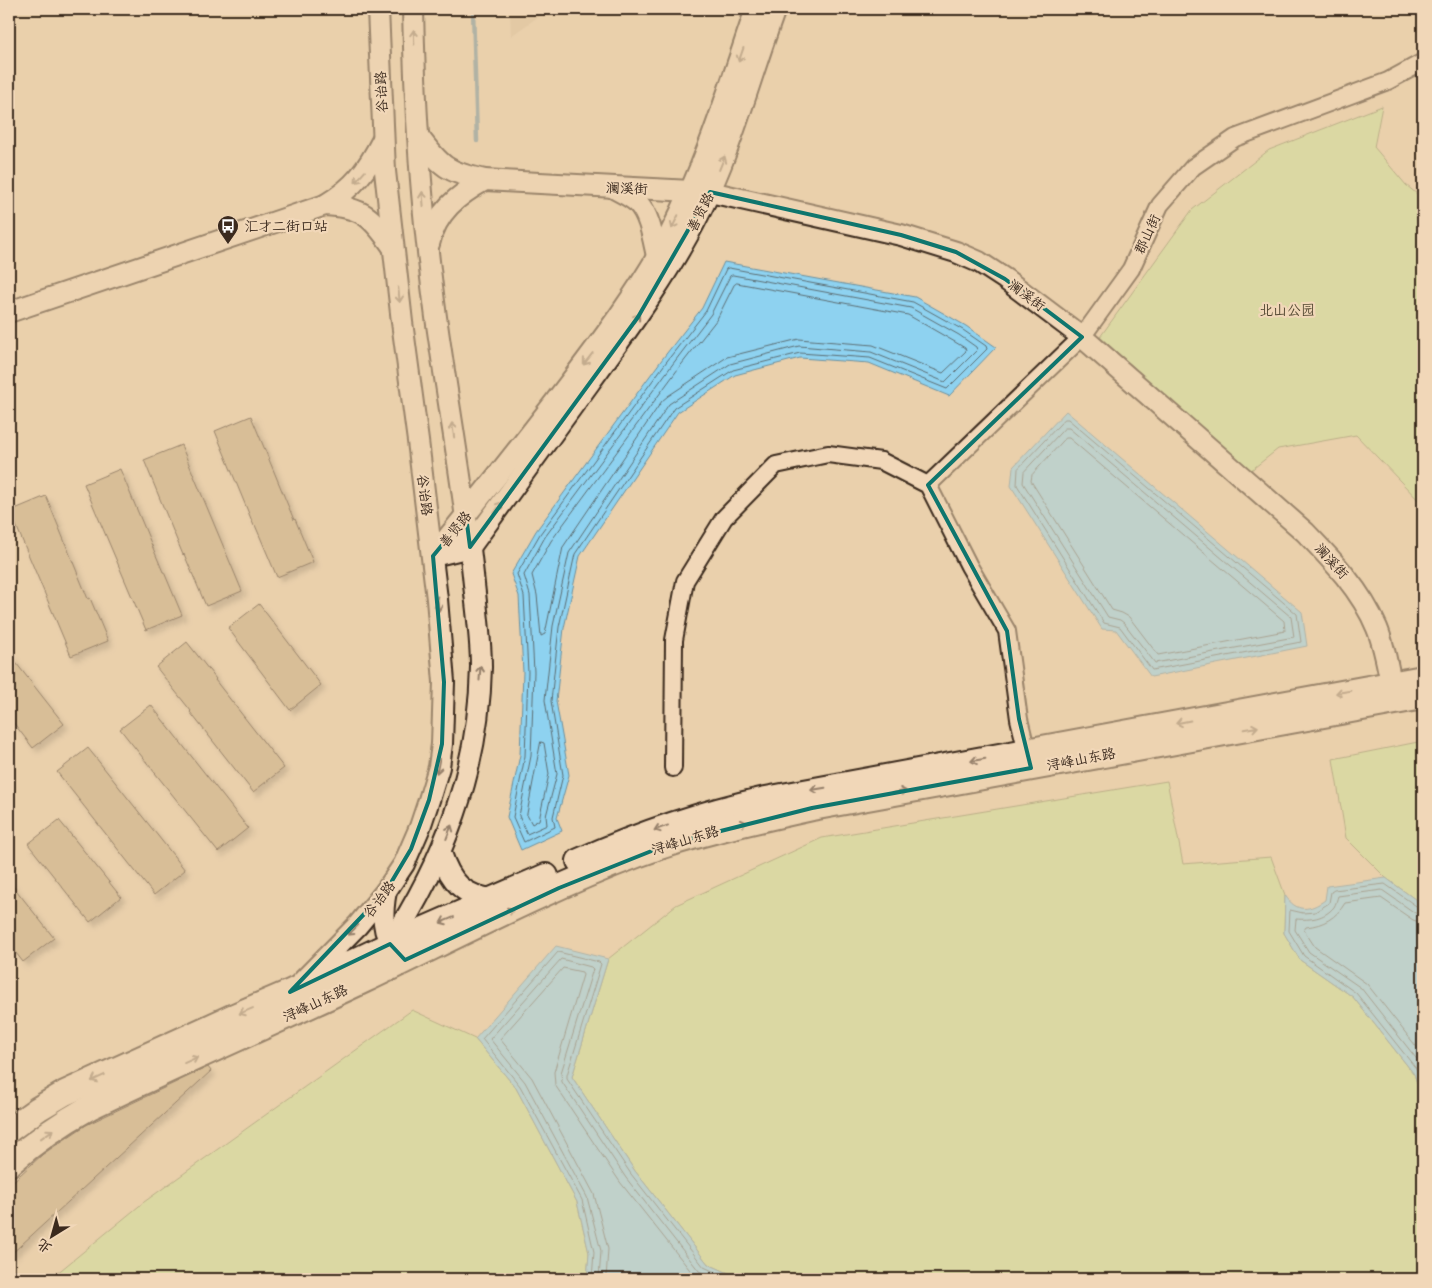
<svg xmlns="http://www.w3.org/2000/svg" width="1432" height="1288" viewBox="0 0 1432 1288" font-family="'Shantell Sans','LXGW WenKai TC',sans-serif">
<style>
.built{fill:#dbc19b}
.green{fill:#cbe399;stroke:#83865c}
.water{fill:#8ed2f0;stroke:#6d8f9c}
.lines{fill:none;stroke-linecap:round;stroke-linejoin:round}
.shore{stroke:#5c6d72;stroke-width:1}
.stream{stroke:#6d8f9c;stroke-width:4.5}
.building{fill:#c3a97f;stroke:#3b2a1e;filter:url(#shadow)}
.minor-casing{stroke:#3b2a1e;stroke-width:20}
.tertiary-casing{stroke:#3b2a1e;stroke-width:24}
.secondary-casing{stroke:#3b2a1e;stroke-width:28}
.minor{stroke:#f1d7b8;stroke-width:16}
.tertiary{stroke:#f1d7b8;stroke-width:20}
.secondary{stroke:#f1d7b8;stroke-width:24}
.oneway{stroke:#96806b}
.marked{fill:none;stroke:#0f766e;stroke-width:4;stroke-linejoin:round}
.labels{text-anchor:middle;stroke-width:4.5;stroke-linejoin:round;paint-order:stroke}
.street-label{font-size:14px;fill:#3b2a1e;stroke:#f1d7b8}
.poi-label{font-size:14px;fill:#3b2a1e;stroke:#f1d7b8;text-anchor:start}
.park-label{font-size:14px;fill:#514630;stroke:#f1d7b8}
</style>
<defs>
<filter id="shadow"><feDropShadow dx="4.5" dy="4.5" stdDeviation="2.5" flood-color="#0004"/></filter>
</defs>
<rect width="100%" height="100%" fill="#ead0ac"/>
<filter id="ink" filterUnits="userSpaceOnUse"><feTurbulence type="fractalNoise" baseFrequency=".02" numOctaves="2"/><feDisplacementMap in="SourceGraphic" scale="10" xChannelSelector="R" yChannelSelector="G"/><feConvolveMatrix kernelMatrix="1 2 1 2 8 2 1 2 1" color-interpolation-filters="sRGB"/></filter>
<g filter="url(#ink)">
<!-- built -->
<path class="built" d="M510,9H549L511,36Z"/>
<!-- green -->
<g class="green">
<path d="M1382,106L1374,147L1406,185L1423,199V505L1356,435L1278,449L1250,471L1100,337L1192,210L1269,150Z"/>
<path d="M1423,741V905L1386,878L1346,838L1333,759Z"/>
<path d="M1167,781L1183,864L1271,857L1285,895L1284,933L1300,960L1353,997L1414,1074L1423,1100V1279H742L708,1264L635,1171L572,1077L608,959L676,905L822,838Z"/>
<path d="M412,1010L475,1039L516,1088L577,1202L589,1253L587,1279H50L144,1202Z"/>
</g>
<!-- water -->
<g class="water">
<path d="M724,262L915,297L966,326L996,347L949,396L869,363L800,358L735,375L678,412L580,556L564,628L556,701L569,775L557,818L562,831L521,850L507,817L520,755L523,672L519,596L511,574L536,531L663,358L702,308Z"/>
<path d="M1066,411L1302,612L1307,646L1151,677L1116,630L1102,629L1011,486L1013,467Z"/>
<path d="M1386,878L1423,905V1100L1414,1074L1353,997L1300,960L1284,933L1285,895C1296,913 1310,911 1325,900L1327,886Z"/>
<path d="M556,946L608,959L572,1077L635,1171L708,1264L742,1279H587L589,1253L577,1202L516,1088L475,1039Z"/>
</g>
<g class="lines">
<!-- shore -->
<g class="shore">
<path d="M729,268L913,302L963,330L986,346L987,349L947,389L870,358L800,353L733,370L674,408L575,554L559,627L551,701L563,775L553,817L555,827L524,842L513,817L525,756L528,672L524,596L517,574L540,534L667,361L706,311L726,269Z"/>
<path d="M733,275L911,308L959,335L976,347L977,350L945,382L871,352L799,346L730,364L669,404L569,553L553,626L545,700L557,774L546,816L547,825L527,834L519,816L531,756L534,672L530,595L524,575L545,537L672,365L711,314L730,276Z"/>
<path d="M737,283L908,315L955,342L965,348L966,351L943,373L873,345L799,339L727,357L668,396L662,401L563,547L545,634L541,636L537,595L532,575L551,541L678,369L717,319L734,285Z"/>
<path d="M1065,419H1068L1297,614L1301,642L1152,670L1120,627L1104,623L1017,485L1018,469Z"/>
<path d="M1065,428H1069L1291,617L1294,637L1155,663L1124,623L1120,620L1108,617L1023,483L1024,472Z"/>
<path d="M1066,438H1069L1284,621L1285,631L1158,655L1129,617L1122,613L1112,610L1031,481L1032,475Z"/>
<path d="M541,742L544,743L549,774L539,820L532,824L527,815Z"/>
<path d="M1423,909L1419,908L1385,884L1334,890L1331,892L1329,903L1315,912L1303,913L1290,910L1289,931L1304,956L1356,993L1418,1071L1423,1085"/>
<path d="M1423,915L1415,913L1382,890L1338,896C1337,899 1336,904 1334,907C1324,919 1310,920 1296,919L1295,930L1309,952L1361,988L1423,1067"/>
<path d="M1423,923L1413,920L1381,898L1345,903C1336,918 1324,925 1306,927L1304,930L1315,947L1367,984L1423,1055"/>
<path d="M592,1279L594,1252L582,1200L520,1086L482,1039L558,952L599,962L601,964L567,1075V1079L631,1174L704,1267L730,1279"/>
<path d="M599,1279L601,1251L587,1197L525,1082L490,1039L561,959L591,967L593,969L561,1073L562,1082L626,1178L699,1271L714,1279"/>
<path d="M606,1279L608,1249L594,1194L532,1078L500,1039L563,968L582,972L583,975L554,1072L555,1085L620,1182L697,1279"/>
</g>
<!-- stream -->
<path class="stream" d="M473,9L477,141"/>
</g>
<!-- building -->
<g class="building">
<path d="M251,416L294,520L295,519L313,562L277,577L255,525L254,526L215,431Z"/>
<path d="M181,445L242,591L206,606L184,554L183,555L144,460Z"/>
<path d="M120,469L163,572H164L182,615L146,630L84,484Z"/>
<path d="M46,496L88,599L90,598L108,641L71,656L10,511Z"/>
<path d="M259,604L321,685L290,710L228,628Z"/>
<path d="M187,642L216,679L215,680L284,768L253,792L190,712L191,711L156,667Z"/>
<path d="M9,654L64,724L33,748L9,717Z"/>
<path d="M151,705L248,828L218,852L120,729Z"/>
<path d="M88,748L185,870L154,895L57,772Z"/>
<path d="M59,820L121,897L90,922L28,844Z"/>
<path d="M9,881L54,938L23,962L9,944Z"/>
<path d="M208,1067L211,1071L9,1256V1185L43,1154L86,1125Z"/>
</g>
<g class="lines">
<!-- minor casing -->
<g class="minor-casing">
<g id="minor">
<path d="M928,485L1082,337L1131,269L1160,205L1193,167L1235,138L1388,81L1423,62"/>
<path d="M673,768L674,640L685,581L724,518L776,465L828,454L881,461L928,485L969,566L1007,631L1019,719L1029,760"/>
</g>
</g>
<!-- tertiary casing -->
<g class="tertiary-casing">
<g id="tertiary">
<path d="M418,136C441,167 447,172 485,180L710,192L901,235L956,252L979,262L1005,279L1082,337L1305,532C1333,561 1361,590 1377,628C1386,650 1389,675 1394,699"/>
<path d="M614,188C622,193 631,196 638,203C650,216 653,239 657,256"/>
<path d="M325,205C363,207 372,217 393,247"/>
<path d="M429,244C436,212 458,195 485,180"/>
<path d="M9,312L325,205C355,187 367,170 383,139"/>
<path d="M433,556L470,547C510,492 550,437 590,382C629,328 669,274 699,214C732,149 750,77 775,9"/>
<path d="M433,556C474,505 515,454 555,402C596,348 638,294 670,234C707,162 730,85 756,9"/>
<path d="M441,853C450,881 464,898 495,899"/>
<path d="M386,891C382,912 381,934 396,951"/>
<path d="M388,947C444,861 479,771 481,667C481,637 476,605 473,575C464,489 448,403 436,317C428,257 421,195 418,134C415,93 414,51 413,9"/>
<path d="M301,983L358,925L386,891L404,864L420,827L429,800L439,767L442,744L444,682L437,599L418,441L402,322L385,171L378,9"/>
</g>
</g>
<!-- secondary casing -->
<g class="secondary-casing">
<g id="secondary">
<path d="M579,861C640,834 701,813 766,799L1423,678"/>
<path d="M9,1130L38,1109L65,1093L234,1016L290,992L390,944L546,876"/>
<path d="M9,1164C34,1142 61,1123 90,1107C181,1063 274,1023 365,980C455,937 544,890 637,855C694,834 753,821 812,808L1423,697"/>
</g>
</g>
<!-- minor -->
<use href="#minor" class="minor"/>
<!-- tertiary -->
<use href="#tertiary" class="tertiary"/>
<!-- secondary -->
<use href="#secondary" class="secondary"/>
</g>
<!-- one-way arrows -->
<defs><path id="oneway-shaft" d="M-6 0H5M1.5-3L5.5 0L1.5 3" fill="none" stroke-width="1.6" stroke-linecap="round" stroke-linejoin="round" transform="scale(1.25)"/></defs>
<g class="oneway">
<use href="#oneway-shaft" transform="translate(414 37) rotate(-92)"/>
<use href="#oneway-shaft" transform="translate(741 55) rotate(109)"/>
<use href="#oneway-shaft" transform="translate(722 163) rotate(-68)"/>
<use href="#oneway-shaft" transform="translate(360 177) rotate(131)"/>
<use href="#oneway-shaft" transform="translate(423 199) rotate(-95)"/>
<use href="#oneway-shaft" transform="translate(675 222) rotate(116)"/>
<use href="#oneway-shaft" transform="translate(399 295) rotate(84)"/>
<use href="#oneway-shaft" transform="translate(635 320) rotate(-55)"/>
<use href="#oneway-shaft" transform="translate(588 359) rotate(128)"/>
<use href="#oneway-shaft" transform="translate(453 430) rotate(-99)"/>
<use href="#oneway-shaft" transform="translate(498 508) rotate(-55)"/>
<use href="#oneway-shaft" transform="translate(438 604) rotate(85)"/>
<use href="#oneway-shaft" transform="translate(480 673) rotate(-86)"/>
<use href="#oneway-shaft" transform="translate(1343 692) rotate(170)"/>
<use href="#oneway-shaft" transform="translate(1183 722) rotate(169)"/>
<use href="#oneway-shaft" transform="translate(1251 728) rotate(-10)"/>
<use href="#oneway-shaft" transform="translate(978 760) rotate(170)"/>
<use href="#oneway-shaft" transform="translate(438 766) rotate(101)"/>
<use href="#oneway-shaft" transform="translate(818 789) rotate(170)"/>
<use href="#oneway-shaft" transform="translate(899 792) rotate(-10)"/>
<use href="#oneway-shaft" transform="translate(740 824) rotate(-14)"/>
<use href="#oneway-shaft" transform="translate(661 828) rotate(160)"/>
<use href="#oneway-shaft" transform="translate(449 832) rotate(-69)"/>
<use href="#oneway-shaft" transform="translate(507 912) rotate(-25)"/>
<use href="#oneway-shaft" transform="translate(447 920) rotate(157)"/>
<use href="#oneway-shaft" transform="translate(353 930) rotate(135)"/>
<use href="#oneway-shaft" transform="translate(246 1011) rotate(157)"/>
<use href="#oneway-shaft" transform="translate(191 1060) rotate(-24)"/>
<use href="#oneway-shaft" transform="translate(98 1078) rotate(155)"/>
<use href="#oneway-shaft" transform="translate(47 1134) rotate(-36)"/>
</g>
</g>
<!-- marked area -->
<path d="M0 0H1432V1288H0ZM710,192L901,235L956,252L1005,279L1082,337L928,485L1007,631L1019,719L1031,768L812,808L669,844L559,888L405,960L390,944L290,992L386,891L411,849L429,800L442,744L444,682L433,556L466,516L470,547L638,317Z" fill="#ead0ac" fill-opacity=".55" fill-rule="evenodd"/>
<path class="marked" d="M710,192L901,235L956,252L1005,279L1082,337L928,485L1007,631L1019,719L1031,768L812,808L669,844L559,888L405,960L390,944L290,992L386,891L411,849L429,800L442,744L444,682L433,556L466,516L470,547L638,317Z"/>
<!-- icons -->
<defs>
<g id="bus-pin" transform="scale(1.125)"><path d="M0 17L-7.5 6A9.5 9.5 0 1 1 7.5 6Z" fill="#3b2a1e" stroke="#f1d7b8"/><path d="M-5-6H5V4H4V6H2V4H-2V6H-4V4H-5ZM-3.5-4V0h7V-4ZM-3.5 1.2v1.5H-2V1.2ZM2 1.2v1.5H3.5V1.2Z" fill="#fff"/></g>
</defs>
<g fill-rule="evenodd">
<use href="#bus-pin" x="228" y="226"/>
</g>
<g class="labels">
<!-- street labels -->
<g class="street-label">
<text transform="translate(381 92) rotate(-93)" y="5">谷诒路</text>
<text transform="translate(627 188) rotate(2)" y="5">澜溪街</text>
<text transform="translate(700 212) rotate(-63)" y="5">善贤路</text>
<text transform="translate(1147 234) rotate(-65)" y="5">郡山街</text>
<text transform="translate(1027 295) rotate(37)" y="5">澜溪街</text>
<text transform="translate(425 495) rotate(83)" y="5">谷诒路</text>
<text transform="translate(455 529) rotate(-51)" y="5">善贤路</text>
<text transform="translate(1332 561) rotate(48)" y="5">澜溪街</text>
<text transform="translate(1081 759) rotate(-11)" y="5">浔峰山东路</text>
<text transform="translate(685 840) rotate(-17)" y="5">浔峰山东路</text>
<text transform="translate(379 899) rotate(-52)" y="5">谷诒路</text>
<text transform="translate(315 1003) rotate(-25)" y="5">浔峰山东路</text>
</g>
<!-- poi labels -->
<g class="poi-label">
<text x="244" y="231">汇才二街口站</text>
</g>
<!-- park labels -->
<g class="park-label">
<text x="1287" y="315">北山公园</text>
</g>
</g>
<!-- margin -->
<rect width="1432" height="1288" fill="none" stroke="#f1d7b8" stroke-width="30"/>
<rect x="15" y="15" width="1402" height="1258" fill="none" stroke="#3b2a1e" stroke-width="2" filter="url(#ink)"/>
<!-- north arrow -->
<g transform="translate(52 1236) rotate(217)" stroke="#f1d7b8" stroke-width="4" paint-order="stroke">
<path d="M0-4L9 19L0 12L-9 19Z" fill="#3b2a1e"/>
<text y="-8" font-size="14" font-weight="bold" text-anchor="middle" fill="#3b2a1e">北</text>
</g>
</svg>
